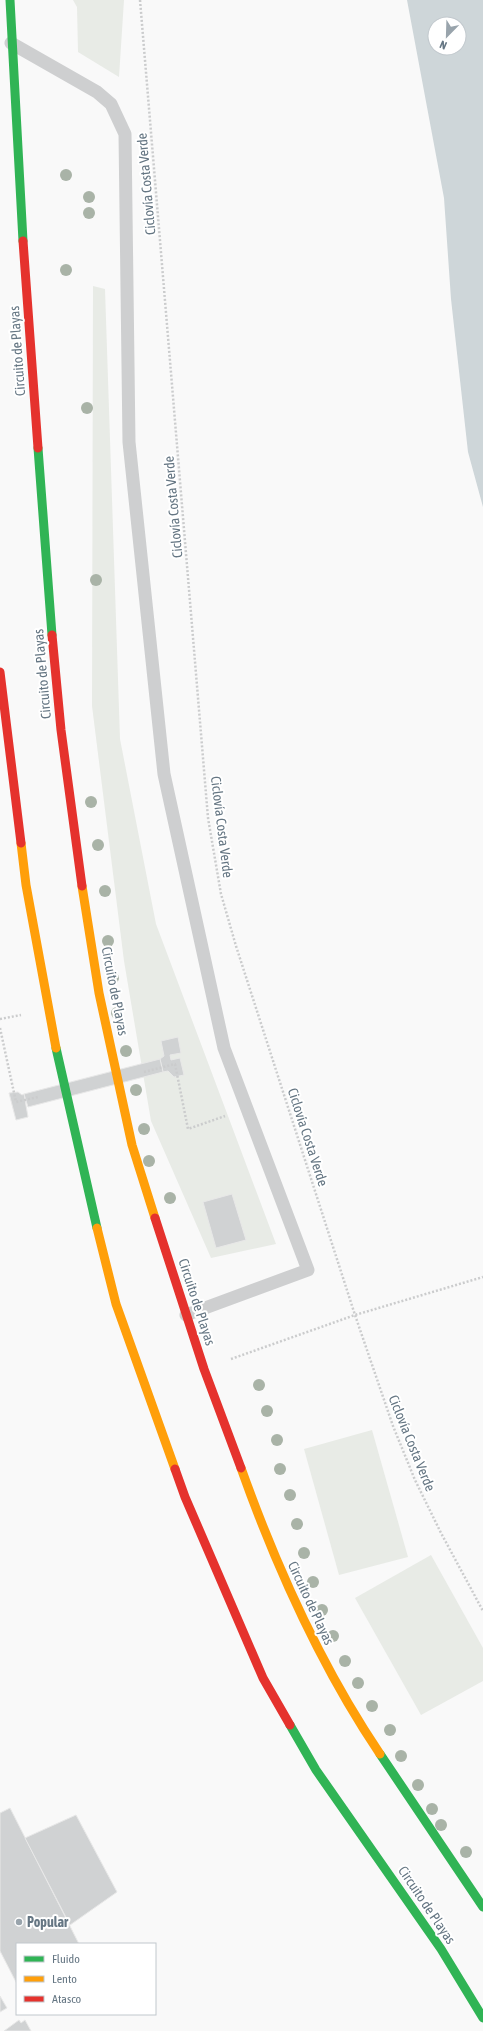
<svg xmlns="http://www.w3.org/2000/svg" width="483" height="2031" viewBox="0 0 483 2031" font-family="'Asap Condensed',sans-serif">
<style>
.green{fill:#e8ebe6}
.water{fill:#ced6d9;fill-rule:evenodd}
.building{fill:#d0d2d3;stroke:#e8e8e8}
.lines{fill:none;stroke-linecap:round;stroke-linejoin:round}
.path{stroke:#cbcccd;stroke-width:2.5;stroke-dasharray:2 2;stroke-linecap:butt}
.lane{stroke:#cecfd0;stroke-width:13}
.fast{stroke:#30b455;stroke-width:9}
.slow{stroke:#ff9f0a;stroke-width:9}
.jam{stroke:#e5322d;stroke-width:9}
.tree{fill:#a9b3a7}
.poi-dot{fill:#99a4ac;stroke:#fff;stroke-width:1.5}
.labels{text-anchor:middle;stroke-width:4;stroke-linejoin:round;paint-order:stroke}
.street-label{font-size:14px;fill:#657683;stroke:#fff}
.poi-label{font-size:14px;font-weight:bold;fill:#657683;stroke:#fff;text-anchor:start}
</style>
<rect width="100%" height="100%" fill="#f9f9f9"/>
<!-- green -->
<g class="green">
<path d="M73,0H124L119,77L78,52L77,7Z"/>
<path d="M93,286L105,289L120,739L156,924L276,1244L211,1258L151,1121L124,961L92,706Z"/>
<path d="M372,1430L408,1557L339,1575L304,1449Z"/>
<path d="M431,1555L483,1648V1681L421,1715L355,1598Z"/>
</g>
<!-- water -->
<path class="water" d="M407,0H483V507L468,452L451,299L444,198ZM435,24H459V48H435Z"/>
<!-- building -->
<g class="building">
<path d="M178,1037L181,1053L170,1055L171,1060L180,1058L184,1075L174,1077L168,1071L163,1072L160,1059L164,1056L161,1041Z"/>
<path d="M160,1059L163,1072L28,1107L24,1094Z"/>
<path d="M18,1092L22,1095L24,1094L28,1117L16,1120L9,1093Z"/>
<path d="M232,1194L246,1240L216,1248L203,1202Z"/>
<path d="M10,1808L79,1944H17V1984L0,1951V1813Z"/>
<path d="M76,1815L117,1892L70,1925L25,1838Z"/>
<path d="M0,1996L7,2008L0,2012Z"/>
<path d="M19,2020L21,2023L25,2020L31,2031H4Z"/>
</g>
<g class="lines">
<!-- path -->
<g class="path">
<path d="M140,0L208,818L221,894L236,946L355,1315L393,1426L415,1480L441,1533L483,1611"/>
<path d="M0,1019L21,1015"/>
<path d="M0,1028L16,1102L38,1097"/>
<path d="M144,1072L175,1064L188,1129L225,1116"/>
<path d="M231,1359L355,1315L483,1277"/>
</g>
<!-- lane -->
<path class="lane" d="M11,43L97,92L111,104L125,134L129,442L164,774L224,1048L308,1270L186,1315"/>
<!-- fast -->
<g class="fast">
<path d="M10,0L23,241"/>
<path d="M38,448L52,635"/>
<path d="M56,1048L97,1228"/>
<path d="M290,1725L316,1770L441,1949L483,2018"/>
<path d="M380,1754L483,1907"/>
</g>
<!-- slow -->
<g class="slow">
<path d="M21,843L26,885L56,1048"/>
<path d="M82,886L99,993L132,1145L155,1218"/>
<path d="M97,1228L116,1304L175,1469"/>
<path d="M241,1468C277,1569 320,1665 380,1754"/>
</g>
<!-- jam -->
<g class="jam">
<path d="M23,241L38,448"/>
<path d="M52,635L61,730L82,886"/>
<path d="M0,672L21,843"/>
<path d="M155,1218L204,1369L241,1468"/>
<path d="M175,1469L185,1497L263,1678L290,1725"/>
</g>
</g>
<!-- trees -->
<g class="tree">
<circle cx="66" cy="175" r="6"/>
<circle cx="89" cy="197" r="6"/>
<circle cx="89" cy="213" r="6"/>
<circle cx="66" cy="270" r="6"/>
<circle cx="87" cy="408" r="6"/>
<circle cx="96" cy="580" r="6"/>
<circle cx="91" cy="802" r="6"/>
<circle cx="98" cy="845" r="6"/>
<circle cx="105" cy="891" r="6"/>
<circle cx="108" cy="941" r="6"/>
<circle cx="113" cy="978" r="6"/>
<circle cx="117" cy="1013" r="6"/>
<circle cx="126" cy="1051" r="6"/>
<circle cx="136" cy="1090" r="6"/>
<circle cx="144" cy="1129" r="6"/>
<circle cx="149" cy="1161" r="6"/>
<circle cx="170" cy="1198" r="6"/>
<circle cx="259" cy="1385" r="6"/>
<circle cx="267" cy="1411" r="6"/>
<circle cx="277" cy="1440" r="6"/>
<circle cx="280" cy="1469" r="6"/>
<circle cx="290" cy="1495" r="6"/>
<circle cx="297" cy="1524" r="6"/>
<circle cx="304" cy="1553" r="6"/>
<circle cx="313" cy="1582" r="6"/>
<circle cx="322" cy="1610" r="6"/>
<circle cx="333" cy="1636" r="6"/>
<circle cx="345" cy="1661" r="6"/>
<circle cx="358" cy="1683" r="6"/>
<circle cx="372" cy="1706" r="6"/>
<circle cx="390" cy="1730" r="6"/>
<circle cx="401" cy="1756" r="6"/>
<circle cx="418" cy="1785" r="6"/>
<circle cx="432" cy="1809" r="6"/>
<circle cx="441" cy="1825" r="6"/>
<circle cx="466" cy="1852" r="6"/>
</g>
<!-- markers -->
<circle class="poi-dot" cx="19" cy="1922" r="4"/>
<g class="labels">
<!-- street labels -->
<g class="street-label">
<text transform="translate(146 184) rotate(-95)" y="5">Ciclovía Costa Verde</text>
<text transform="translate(17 351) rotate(-94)" y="5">Circuito de Playas</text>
<text transform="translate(173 507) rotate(-95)" y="5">Ciclovía Costa Verde</text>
<text transform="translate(42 674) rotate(-95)" y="5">Circuito de Playas</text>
<text transform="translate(222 827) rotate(83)" y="5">Ciclovía Costa Verde</text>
<text transform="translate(115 991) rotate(79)" y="5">Circuito de Playas</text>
<text transform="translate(308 1137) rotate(72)" y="5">Ciclovía Costa Verde</text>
<text transform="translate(197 1302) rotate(72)" y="5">Circuito de Playas</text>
<text transform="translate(412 1443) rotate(68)" y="5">Ciclovía Costa Verde</text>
<text transform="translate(311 1603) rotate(65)" y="5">Circuito de Playas</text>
<text transform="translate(427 1905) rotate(56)" y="5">Circuito de Playas</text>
</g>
<!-- poi labels -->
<g class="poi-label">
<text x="27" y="1927">Popular</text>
</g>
</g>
<!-- legend -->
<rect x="16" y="1943" width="140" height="72" fill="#ffffff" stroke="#c1c8cd"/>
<rect x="24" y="1956" width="20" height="6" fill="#30b455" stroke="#c1c8cd"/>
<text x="52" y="1963" font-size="12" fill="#657683">Fluido</text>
<rect x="24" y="1976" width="20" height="6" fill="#ff9f0a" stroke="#c1c8cd"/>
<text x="52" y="1983" font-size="12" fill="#657683">Lento</text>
<rect x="24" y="1996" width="20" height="6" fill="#e5322d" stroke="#c1c8cd"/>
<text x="52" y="2003" font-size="12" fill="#657683">Atasco</text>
<!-- north arrow -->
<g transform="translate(447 36) rotate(203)"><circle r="19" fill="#ffffff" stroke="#c1c8cd"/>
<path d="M0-3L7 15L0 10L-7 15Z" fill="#99a4ac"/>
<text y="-6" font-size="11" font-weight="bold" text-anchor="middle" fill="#657683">N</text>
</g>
</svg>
